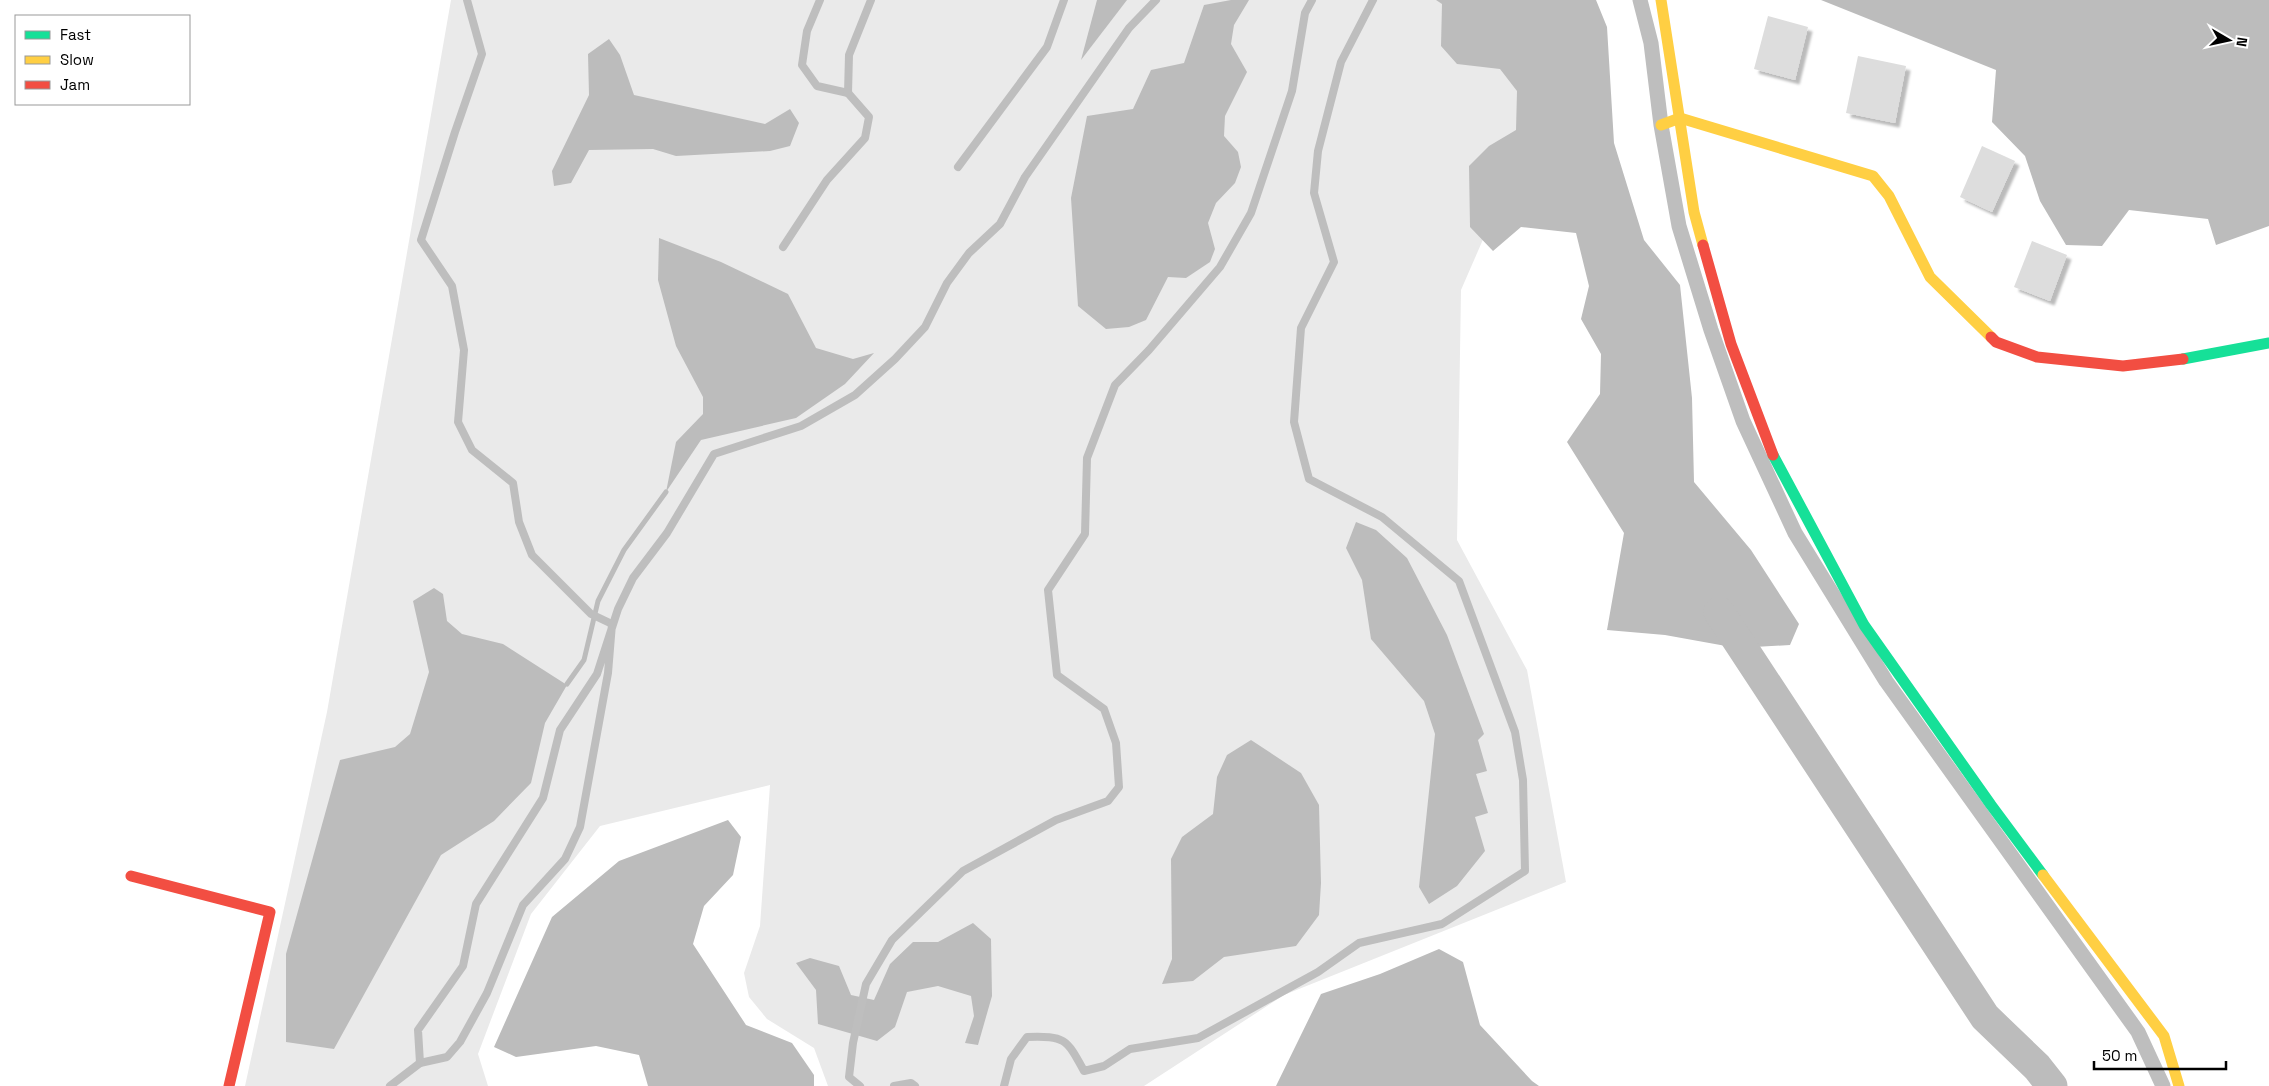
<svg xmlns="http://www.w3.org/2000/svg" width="2269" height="1086" viewBox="0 0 2269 1086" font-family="'Space Grotesk',sans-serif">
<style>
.green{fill:#eaeaea}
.water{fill:#bcbcbc}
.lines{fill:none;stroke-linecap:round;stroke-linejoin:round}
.stream{stroke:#bcbcbc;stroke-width:5}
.river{stroke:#bcbcbc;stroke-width:31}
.building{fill:#ddd;filter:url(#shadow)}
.lane{stroke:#bebebe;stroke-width:8}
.street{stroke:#bebebe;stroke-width:15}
.fast{stroke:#16e098;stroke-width:11}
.slow{stroke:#ffcf43;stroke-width:11}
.jam{stroke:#f24e42;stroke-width:11}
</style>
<defs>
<filter id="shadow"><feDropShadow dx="4.5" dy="4.5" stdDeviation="1" flood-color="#0004"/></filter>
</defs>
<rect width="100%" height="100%" fill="#fff"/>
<!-- green -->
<path class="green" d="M451,0H1555L1549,88L1461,290L1457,540L1527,670L1566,882L1284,995L1144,1086H828L814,1048L767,1019L749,997L744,973L760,926L770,785L600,826L531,914L478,1054L488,1086H245L327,712Z"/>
<!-- water -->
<g class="water">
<path d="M1097,0H1127L1081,60Z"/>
<path d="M1231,0H1249L1234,25L1231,44L1247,72L1225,116L1224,136L1238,152L1241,167L1235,183L1216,203L1208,223L1215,249L1210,262L1186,278L1168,277L1146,320L1129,327L1106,329L1078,306L1071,198L1087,116L1133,109L1151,70L1184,63L1204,5Z"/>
<path d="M1436,0H1596L1607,27L1614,143L1644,240L1680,285L1692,398L1694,482L1751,550L1799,624L1790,645L1737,648L1665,635L1607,630L1624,533L1567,442L1600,394L1601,354L1581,319L1589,286L1576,233L1521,227L1493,251L1470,227L1469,166L1489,146L1516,130L1517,91L1500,69L1457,64L1441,46L1442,4Z"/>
<path d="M1821,0H2269V226L2216,245L2208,219L2129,210L2102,246L2066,245L2040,201L2025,156L1992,122L1996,70Z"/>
<path d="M609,39L620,55L634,95L765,124L790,109L799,123L790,146L770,151L676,156L653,149L589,150L571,183L554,186L552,171L589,95L588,54Z"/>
<path d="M659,238L721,262L788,294L816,348L853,359L874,353L845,384L796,418L701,440L666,492L676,442L703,414V397L676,346L658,280Z"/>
<path d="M1356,522L1376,530L1407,558L1447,635L1484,734L1478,740L1487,771L1476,774L1488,813L1475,817L1485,851L1457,886L1429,904L1419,887L1435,734L1424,701L1371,639L1362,580L1346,548Z"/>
<path d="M434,588L443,594L447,621L462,634L503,644L567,685L545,723L531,783L494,821L441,855L334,1049L286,1042V954L340,760L395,747L410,734L429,672L413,601Z"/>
<path d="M1251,740L1301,773L1319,805L1321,883L1319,915L1296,946L1224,957L1193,981L1162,984L1172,959L1171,859L1182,837L1213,814L1217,777L1227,755Z"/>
<path d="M728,820L741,837L733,875L704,906L693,944L746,1025L792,1043L814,1075V1086H648L639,1055L596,1046L516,1057L494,1047L552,917L619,861Z"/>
<path d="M973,923L991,939L992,996L978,1045L965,1043L974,1016L971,996L938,986L907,992L895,1027L877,1041L818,1024L816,990L796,963L810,958L839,966L851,995L874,1000L890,964L913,942H938Z"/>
<path d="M1439,949L1463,962L1480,1025L1532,1081L1539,1086H1276L1321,994L1380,974Z"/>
</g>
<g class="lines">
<!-- stream -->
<path class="stream" d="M567,684L584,660L598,601L624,550L666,492"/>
<!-- river -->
<path class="river" d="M1719,612L1985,1017L2037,1067L2052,1086"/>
</g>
<!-- building -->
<g class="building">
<path d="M1768,16L1808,27L1795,80L1754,69Z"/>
<path d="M1858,56L1906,66L1895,123L1846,113Z"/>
<path d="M1982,146L2015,161L1992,212L1960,197Z"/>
<path d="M2032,241L2067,255L2050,301L2014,287Z"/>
</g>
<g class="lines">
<!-- lane -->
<g class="lane">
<path d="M467,0L482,54L455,132L421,240L452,286L464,350L458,422L472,450L513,483L519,522L532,555L591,614L612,624"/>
<path d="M820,0L807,31L802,65L817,86L848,93L849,55L871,0"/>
<path d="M958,167L1047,47L1064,0"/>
<path d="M783,247L827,180L865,138L869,117L848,93"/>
<path d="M612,624L608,673L580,827L565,859L523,905L487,993L460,1042L447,1057L420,1063L418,1030L463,966L476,904L543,798L560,730L597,674L618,609L633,578L667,533L714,454L801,426L855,395L895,359L925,327L947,283L969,253L1000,224L1025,177L1129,28L1156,0"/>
<path d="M390,1086L420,1063"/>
<path d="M860,1086L849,1077L853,1043L866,984L892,940L963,871L1056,820L1108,801L1119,787L1116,743L1104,709L1057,675L1048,590L1085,534L1087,458L1115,385L1149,350L1220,267L1251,213L1292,91L1305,13L1312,0"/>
<path d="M894,1086L911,1083L915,1086"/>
<path d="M1004,1086L1011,1059L1027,1037C1065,1036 1066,1038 1084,1071L1104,1066L1130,1049L1198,1038L1318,972L1359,943L1442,924L1525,871L1523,780L1515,732L1459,581L1382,517L1309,479L1294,422L1301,328L1334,262L1314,193L1318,151L1341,62L1373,0"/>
</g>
<!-- street -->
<path class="street" d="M1640,0L1651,43L1661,125L1679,226L1711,330L1743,421L1795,533L1886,681L2138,1032L2163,1086"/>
<!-- fast -->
<g class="fast">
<path d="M2183,359L2269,343"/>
<path d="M1773,455L1864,625L1991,805L2043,875"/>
</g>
<!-- slow -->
<g class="slow">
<path d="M1661,0L1694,212L1703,245"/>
<path d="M1661,125L1680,118L1873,176L1889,196L1930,277L1991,337"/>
<path d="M2043,875L2164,1036L2179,1086"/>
</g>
<!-- jam -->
<g class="jam">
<path d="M1703,245L1731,344L1773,455"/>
<path d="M1991,337L1996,342L2037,357L2123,366L2183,359"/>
<path d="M131,876L270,912L229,1086"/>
</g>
</g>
<!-- legend -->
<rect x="15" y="15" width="175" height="90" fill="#ffffff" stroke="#999999"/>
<rect x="25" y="31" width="25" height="8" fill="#16e098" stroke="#999999"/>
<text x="60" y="40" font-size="15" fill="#000000">Fast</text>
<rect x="25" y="56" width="25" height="8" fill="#ffcf43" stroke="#999999"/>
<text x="60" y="65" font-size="15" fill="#000000">Slow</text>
<rect x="25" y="81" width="25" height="8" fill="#f24e42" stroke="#999999"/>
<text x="60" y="90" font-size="15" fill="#000000">Jam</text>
<!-- north arrow -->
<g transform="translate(2229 40) rotate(99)" stroke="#ffffff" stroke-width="4" paint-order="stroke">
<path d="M0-4L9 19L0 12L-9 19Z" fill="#000000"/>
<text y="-8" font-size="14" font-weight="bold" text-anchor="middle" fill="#000000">N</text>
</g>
<!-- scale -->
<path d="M2094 1061v8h132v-8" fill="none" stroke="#000000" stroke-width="2.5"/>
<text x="2102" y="1061" font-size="15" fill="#000000" stroke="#ffffff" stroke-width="4" paint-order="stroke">50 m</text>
</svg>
